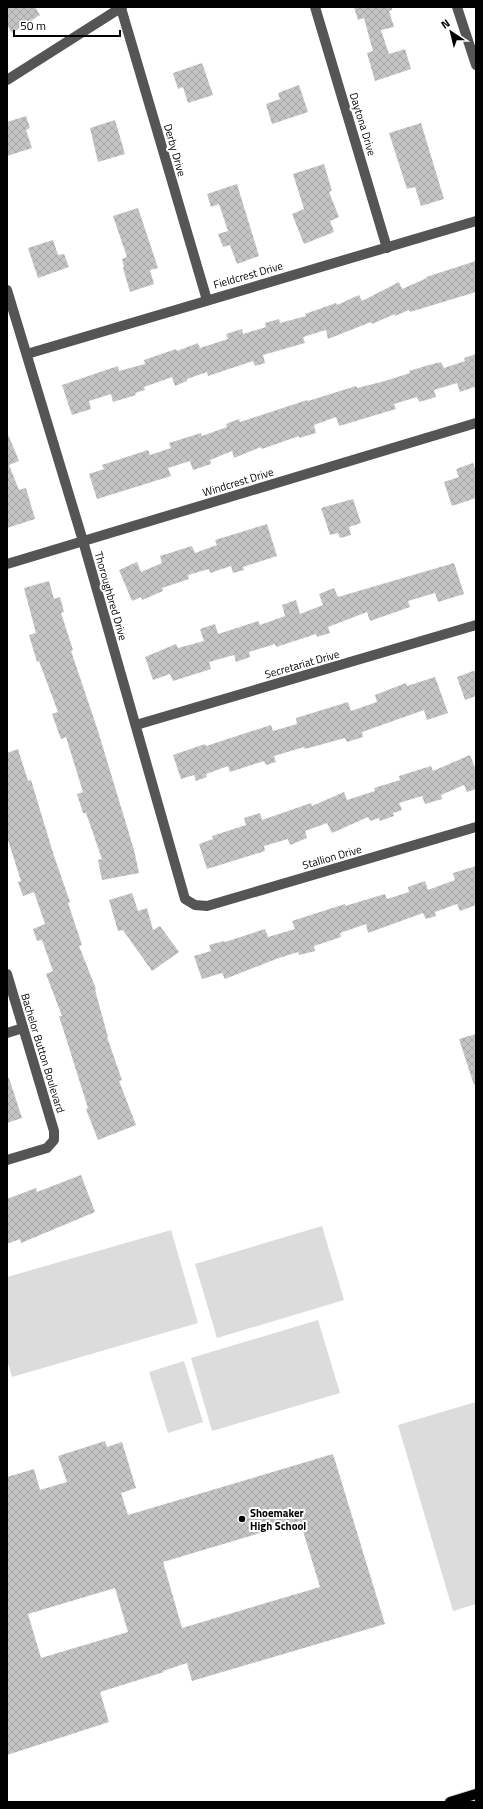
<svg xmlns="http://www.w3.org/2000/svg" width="483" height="1809" viewBox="0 0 483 1809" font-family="'Titillium Web',sans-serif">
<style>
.grass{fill:#dcdcdc}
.building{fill:url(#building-cross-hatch);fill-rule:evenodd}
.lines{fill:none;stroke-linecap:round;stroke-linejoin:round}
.major-casing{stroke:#dbdbdb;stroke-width:12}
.minor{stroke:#555;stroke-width:10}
.major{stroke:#000;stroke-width:10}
.poi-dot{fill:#000;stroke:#fff;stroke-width:1.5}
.labels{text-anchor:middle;stroke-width:4;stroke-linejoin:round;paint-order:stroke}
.street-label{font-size:11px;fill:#000;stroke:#fff}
.poi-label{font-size:11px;font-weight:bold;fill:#000;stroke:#fff;text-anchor:start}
</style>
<defs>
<pattern id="building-cross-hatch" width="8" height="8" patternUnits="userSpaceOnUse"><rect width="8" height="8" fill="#c4c4c4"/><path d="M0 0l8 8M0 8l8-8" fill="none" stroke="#a7a7a7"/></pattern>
</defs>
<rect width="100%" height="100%" fill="#fff"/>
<!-- grass -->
<g class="grass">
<path d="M322,1226L344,1300L217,1338L195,1264Z"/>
<path d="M171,1230L198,1323L12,1377L7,1360V1277Z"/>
<path d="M318,1320L340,1393L212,1431L191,1358Z"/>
<path d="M184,1361L203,1422L168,1433L149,1372Z"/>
<path d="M476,1402V1604L453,1611L398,1425Z"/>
</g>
<!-- building -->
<g class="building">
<path d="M7,7H35L40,15L12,33L7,25Z"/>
<path d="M354,7H392V10L389,11L394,27L381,30L389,54L405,49L411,69L375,81L367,53L373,51L364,18L358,20Z"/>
<path d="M202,63L213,95L188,103L183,87L178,89L173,73Z"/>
<path d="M299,85L308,112L272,124L266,104L280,99L278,93Z"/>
<path d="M26,116L30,128L26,130L32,148L7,156V122Z"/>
<path d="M115,120L125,154L98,162L90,128Z"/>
<path d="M421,123L444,199L421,206L415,187L407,189L389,133Z"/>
<path d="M324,164L332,191L329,192L339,217L330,221L334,232L304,244L292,214L304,209L293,174Z"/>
<path d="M237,184L259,256L237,264L230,245L223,247L218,234L228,231L219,204L211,207L207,194Z"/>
<path d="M138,208L158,268L150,270L154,284L130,292L123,268L124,267L122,259L127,257L113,216Z"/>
<path d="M53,240L58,255L64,254L69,267L38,278L28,248Z"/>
<path d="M476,261V292L410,312L409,310L395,316V314L372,324L371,322L328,339L326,330L303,337L305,343L263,355L265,363L255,366L253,361L208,376L207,372L187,379V381L175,386L172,377L144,387L145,390L135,393L136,395L113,402L111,394L89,401L91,409L72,415L62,385L118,366L119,371L145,364L144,360L176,349L177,351L198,343L200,348L228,339L226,334L242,329L243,334L266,327L265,323L279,319L280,323L306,316L305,314L336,303L337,305L359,295L362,301L399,282L402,289L427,278L426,277Z"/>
<path d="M476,354V388L474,387L460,392L457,383L434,390L436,397L419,402L417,397L394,404L396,409L339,426L336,417L314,425L316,433L299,438V436L262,449L261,447L234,458L232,451L210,460L211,464L193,470L190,461L168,468L171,476L97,499L89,474L104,469L102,465L148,450L150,455L171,448L169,443L201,433L202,436L227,427L226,424L239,419L240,422L307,400L308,401L356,386L357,388L385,381L410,373L409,371L429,365L441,362L444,368L465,361L464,358Z"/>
<path d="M7,432L19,461L9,465L19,490L26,488L35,519L7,528Z"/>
<path d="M473,463L476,472V498L452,506L444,482L459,477L456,469Z"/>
<path d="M353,499L361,523L349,527L351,535L340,538L338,533L330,535L321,508Z"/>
<path d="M267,524L277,556L243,567L244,570L233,573L231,566L210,573L209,569L188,575L189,579L162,588L163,591L142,600L141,597L132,601L119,570L137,562L141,572L162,563L160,556L192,546L195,553L217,545L215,540Z"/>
<path d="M454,563L464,594L438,602L435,593L408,601L410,607L370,621L367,612L328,627L330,633L317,637L316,634L276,647L275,644L249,652L250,657L236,662L234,655L209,662L211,669L173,681L170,674L153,680L145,657L176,644L178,648L204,641L200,629L215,624L218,634L258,621L260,625L285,616L282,605L296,600L300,614L323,605L319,594L334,588L338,597Z"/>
<path d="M49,581L54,599L60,597L64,612L61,613L73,650L71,651L98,731L134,850L139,873L102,880L98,860L102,859L86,813H83L77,794L83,792L66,737L61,739L52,714L58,712L39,661L37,662L29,635L36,633L24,588Z"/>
<path d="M476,670V696L465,700L457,677Z"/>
<path d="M435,677L448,713L427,720L424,710L362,732L363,737L347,742L345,738L305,749L304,747L274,756L276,762L266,765L264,761L230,772L228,766L206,774L207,777L196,781L194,775L181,779L173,755L205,744L206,746L271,725L273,731L297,724L296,718L348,702L351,711L377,702L375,695L406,683L407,686Z"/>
<path d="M18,749L28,781L31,780L54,856L70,902L68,903L82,945L79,946L96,989L95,990L108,1037H107L122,1080L119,1081L136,1125L98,1140L86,1109L88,1108L59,1016H62L46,974L53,971L42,940L37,941L33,929L45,924L34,892L23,896L18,882L21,881L7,837V753Z"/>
<path d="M470,755L476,770V789L467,792L464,785L441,795L442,799L425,804L422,796L399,803L402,810L393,813L394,816L380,821L379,818L370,821L368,817L332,833L327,823L305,831L307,838L290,845L288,839L264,846L265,851L207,869L199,844L213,839L212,836L246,825L244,818L260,813L262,820L311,803L312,806L344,792L347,800L375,791L374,788L400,780L399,776L431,766L433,771Z"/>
<path d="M476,866V905L460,911L457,904L435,912L436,916L426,919L423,913L368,933L366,924L340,933L341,937L314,946L315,951L299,955L298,952L276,959L225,979L222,973L202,979L194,956L211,951L209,945L224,941L225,942L265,929L268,937L295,929L292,921L345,904V906L385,894L387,899L409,892L408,887L425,881L428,890L455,880L453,873Z"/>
<path d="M132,893L138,911L147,908L153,930L160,926L179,952L152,971L123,930L118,931L109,900Z"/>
<path d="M476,1034V1085H474L459,1039Z"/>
<path d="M7,1078H9L22,1118L7,1123Z"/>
<path d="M81,1175L95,1212L21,1243L20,1239L7,1244V1199L36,1188L37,1192Z"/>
<path d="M105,1441L107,1447L122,1442L136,1488L121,1493L128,1515L333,1454L385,1624L192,1681L187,1663L163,1671L164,1672L100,1692L109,1722L7,1755V1477L34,1469L40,1490L67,1482L58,1456ZM300,1521L320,1587L182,1628L163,1562ZM115,1588L128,1632L41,1658L28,1614Z"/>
</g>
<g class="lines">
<!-- major casing -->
<g class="major-casing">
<path id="major" d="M450,1802L476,1794"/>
</g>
<!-- minor -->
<g class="minor">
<path d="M315,7L387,248"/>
<path d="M457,7L476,65"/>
<path d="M121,8L207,300"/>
<path d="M7,80L122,7"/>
<path d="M7,290L83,541L185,899L195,905L207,906L476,827"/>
<path d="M27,354L476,221"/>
<path d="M7,564L476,423"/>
<path d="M136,725L476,625"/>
<path d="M7,974L54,1131V1140L47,1148L7,1160"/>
<path d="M7,1033L23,1028"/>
</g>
<!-- major -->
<use href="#major" class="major"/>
</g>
<!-- markers -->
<circle class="poi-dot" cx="242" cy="1519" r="4"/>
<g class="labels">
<!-- street labels -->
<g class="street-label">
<text transform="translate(363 124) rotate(73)" y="4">Daytona Drive</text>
<text transform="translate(175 150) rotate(74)" y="4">Derby Drive</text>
<text transform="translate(248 275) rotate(-16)" y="4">Fieldcrest Drive</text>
<text transform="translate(238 482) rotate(-17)" y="4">Windcrest Drive</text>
<text transform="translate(111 596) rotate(74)" y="4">Thoroughbred Drive</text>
<text transform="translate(302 664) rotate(-16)" y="4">Secretariat Drive</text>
<text transform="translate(332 857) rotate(-16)" y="4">Stallion Drive</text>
<text transform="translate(43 1053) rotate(73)" y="4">Bachelor Button Boulevard</text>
</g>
<!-- poi labels -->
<g class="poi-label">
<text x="250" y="1517">Shoemaker<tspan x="250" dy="13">High School</tspan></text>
</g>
</g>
<!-- border -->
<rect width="483" height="1809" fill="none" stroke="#000000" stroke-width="16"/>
<!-- north arrow -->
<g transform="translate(451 32) rotate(325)" stroke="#ffffff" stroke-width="3" paint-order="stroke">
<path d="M0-3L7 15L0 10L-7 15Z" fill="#000000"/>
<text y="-6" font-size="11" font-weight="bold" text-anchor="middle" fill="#000000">N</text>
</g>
<!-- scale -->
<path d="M14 30v6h106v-6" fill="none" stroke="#000000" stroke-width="2"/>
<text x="20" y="30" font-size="12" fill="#000000" stroke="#ffffff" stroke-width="3" paint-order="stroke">50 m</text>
</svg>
